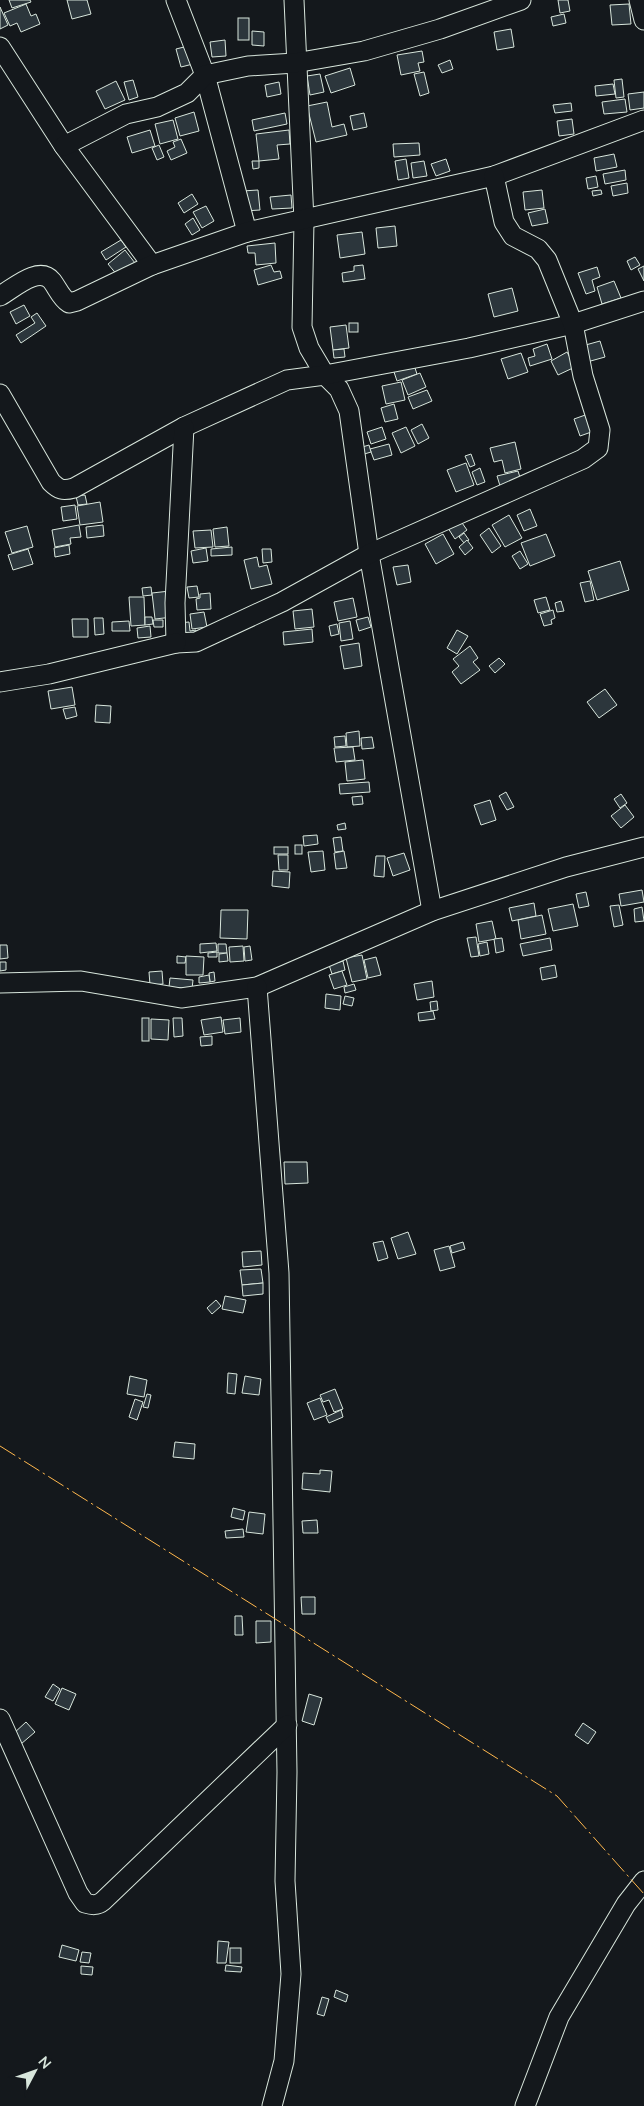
<svg xmlns="http://www.w3.org/2000/svg" width="644" height="2106" viewBox="0 0 644 2106" font-family="Lato,sans-serif">
<style>
.building{fill:#2c363c;stroke:#d8e6dc}
.lines{fill:none;stroke-linecap:round;stroke-linejoin:round}
.minor-casing{stroke:#d8e6dc;stroke-width:21}
.minor{stroke:#14181c;stroke-width:19}
.power{stroke:#ffb74d;stroke-width:1;stroke-dasharray:18 4 2.5 4;stroke-linecap:butt}
</style>
<rect width="100%" height="100%" fill="#14181c"/>
<!-- building -->
<g class="building">
<path d="M9,0H30L31,2L12,8Z"/>
<path d="M67,0H87L91,14L72,19Z"/>
<path d="M558,0H568L570,11L560,13Z"/>
<path d="M26,4L31,16L36,14L40,24L21,32L17,23L10,26L4,13Z"/>
<path d="M629,4L631,24L612,25L610,5Z"/>
<path d="M0,7L8,25L0,29Z"/>
<path d="M564,14L566,23L553,26L551,17Z"/>
<rect x="238" y="18" width="11" height="22"/>
<path d="M511,29L514,47L497,50L494,32Z"/>
<path d="M252,31L264,32V46L252,45Z"/>
<path d="M225,40L226,56L212,57L210,42Z"/>
<path d="M192,45L197,63L181,67L176,49Z"/>
<path d="M422,51L424,62L418,63L420,71L401,75L397,55Z"/>
<path d="M450,60L453,69L442,73L438,65Z"/>
<path d="M350,68L355,85L331,93L325,76Z"/>
<path d="M424,72L429,93L420,96L414,74Z"/>
<path d="M320,74L324,92L310,95L307,76Z"/>
<path d="M622,79L624,97L616,98L614,80Z"/>
<path d="M133,80L138,97L129,100L124,82Z"/>
<path d="M116,81L125,100L105,109L96,91Z"/>
<path d="M279,82L281,94L267,97L265,85Z"/>
<path d="M613,84L615,94L596,96L595,86Z"/>
<path d="M644,92V108L630,110L628,94Z"/>
<path d="M625,99L627,112L604,114L602,102Z"/>
<path d="M327,102L332,127L344,124L347,135L316,142L307,106Z"/>
<path d="M571,103L572,111L555,113L553,105Z"/>
<path d="M194,112L199,131L180,136L175,118Z"/>
<path d="M285,113L287,124L254,131L252,120Z"/>
<path d="M364,113L367,127L353,130L350,116Z"/>
<path d="M572,119L574,134L559,136L557,121Z"/>
<path d="M173,120L178,139L160,144L155,124Z"/>
<path d="M150,130L155,146L132,153L127,137Z"/>
<path d="M289,130L290,144L277,145L279,159L259,161L256,134Z"/>
<path d="M181,139L187,153L171,160L167,151L175,147L173,142Z"/>
<path d="M419,143L420,155L394,157L393,144Z"/>
<path d="M159,145L164,157L157,160L152,148Z"/>
<path d="M614,154L617,167L596,171L594,158Z"/>
<path d="M406,159L409,178L398,180L395,161Z"/>
<path d="M446,159L450,171L436,176L431,164Z"/>
<path d="M252,161H259V168L253,169Z"/>
<path d="M424,161L427,176L413,178L411,163Z"/>
<path d="M625,170L626,180L605,184L603,174Z"/>
<path d="M596,176L598,187L588,189L586,178Z"/>
<path d="M627,183L628,193L613,196L611,186Z"/>
<path d="M258,190L260,210L244,211L242,191Z"/>
<path d="M542,190L544,208L525,210L523,192Z"/>
<path d="M601,190L602,194L593,196L592,191Z"/>
<path d="M192,194L198,204L184,213L178,203Z"/>
<path d="M291,195L292,208L272,209L270,197Z"/>
<path d="M206,206L214,221L202,228L193,212Z"/>
<path d="M545,209L548,223L532,226L528,213Z"/>
<path d="M193,218L200,230L192,235L185,224Z"/>
<path d="M395,226L397,246L378,248L376,228Z"/>
<path d="M362,232L365,254L340,258L337,235Z"/>
<path d="M121,240L126,247L106,260L101,252Z"/>
<path d="M275,243L276,263L256,265L255,253H248L247,246Z"/>
<path d="M125,250L135,263L118,276L108,264Z"/>
<path d="M635,257L640,265L631,270L627,261Z"/>
<path d="M271,265L274,272L280,271L282,278L258,285L254,270Z"/>
<path d="M363,265L365,279L343,282L342,273L354,271V266Z"/>
<path d="M644,266V281L638,269Z"/>
<path d="M597,267L600,277L592,280L595,291L586,294L578,273Z"/>
<path d="M614,281L621,298L602,304L597,287Z"/>
<path d="M512,288L518,311L494,317L488,294Z"/>
<path d="M24,305L30,316L16,324L10,312Z"/>
<path d="M37,313L46,326L21,343L16,335L35,323L31,317Z"/>
<rect x="349" y="323" width="9" height="9"/>
<path d="M346,325L349,348L333,350L330,327Z"/>
<path d="M600,341L605,357L587,362L582,346Z"/>
<path d="M547,344L552,359L530,366L528,358L535,356L533,349Z"/>
<path d="M344,349L345,357L334,358L333,350Z"/>
<path d="M567,352L575,367L558,375L551,361Z"/>
<path d="M521,353L528,372L508,379L501,359Z"/>
<path d="M413,362L417,374L397,381L393,369Z"/>
<path d="M420,373L426,387L408,395L402,380Z"/>
<path d="M401,382L405,400L386,404L382,386Z"/>
<path d="M427,390L432,401L413,409L408,397Z"/>
<path d="M394,404L398,419L385,422L381,408Z"/>
<path d="M591,413L597,430L580,436L574,419Z"/>
<path d="M422,424L429,438L418,444L411,430Z"/>
<path d="M382,427L386,439L371,444L367,432Z"/>
<path d="M406,427L415,446L401,453L392,433Z"/>
<path d="M515,442L521,469L505,473L502,460L494,462L490,448Z"/>
<path d="M389,444L392,455L374,460L370,449Z"/>
<path d="M369,445L371,452L361,455L359,448Z"/>
<path d="M471,454L475,465L470,467L465,456Z"/>
<path d="M466,463L474,485L456,492L447,470Z"/>
<path d="M480,468L485,482L477,485L472,472Z"/>
<path d="M518,471L522,484L501,489L497,476Z"/>
<path d="M85,495L87,504L78,505L76,496Z"/>
<path d="M100,502L103,522L80,525L77,506Z"/>
<path d="M75,505L77,519L63,521L61,507Z"/>
<path d="M530,509L537,526L524,531L517,515Z"/>
<path d="M509,515L522,538L505,547L492,525Z"/>
<path d="M460,520L467,530L455,539L448,528Z"/>
<path d="M79,525L81,537L70,538L71,544L55,547L52,530Z"/>
<path d="M103,525L104,536L87,538L86,527Z"/>
<path d="M27,526L33,547L12,553L5,532Z"/>
<path d="M227,527L229,546L215,547L213,529Z"/>
<path d="M489,528L501,546L492,553L480,535Z"/>
<path d="M211,530L213,547L195,548L193,531Z"/>
<path d="M464,533L469,540L464,543L459,537Z"/>
<path d="M443,534L454,554L436,564L425,544Z"/>
<path d="M546,534L555,556L530,566L521,543Z"/>
<path d="M467,540L473,548L465,555L459,547Z"/>
<path d="M69,545L70,554L55,557L54,548Z"/>
<path d="M232,547V555L211,556V549Z"/>
<path d="M206,548L208,561L193,563L191,551Z"/>
<path d="M28,549L33,564L13,570L8,555Z"/>
<path d="M262,549H271L272,562L263,563Z"/>
<path d="M520,551L528,564L520,569L512,556Z"/>
<path d="M257,557L259,567L267,565L272,584L251,589L244,560Z"/>
<path d="M620,561L629,590L597,600L588,571Z"/>
<path d="M408,565L411,582L397,585L393,567Z"/>
<path d="M590,581L594,600L585,602L580,583Z"/>
<path d="M197,586L199,597L189,598L187,587Z"/>
<path d="M151,587L152,595L143,596L142,588Z"/>
<path d="M170,591L173,617L155,619L152,593Z"/>
<path d="M210,593L211,609L197,610L196,599L200,598V594Z"/>
<path d="M129,597H144L145,625L131,626Z"/>
<path d="M546,597L550,610L538,613L534,600Z"/>
<path d="M353,598L357,617L338,621L334,602Z"/>
<path d="M561,601L564,611L557,612L555,603Z"/>
<path d="M312,609L314,627L295,629L293,611Z"/>
<path d="M553,610L555,618L551,620L552,624L544,626L540,614Z"/>
<path d="M204,612L207,627L192,629L190,614Z"/>
<path d="M145,617H152L153,624L145,625Z"/>
<path d="M368,617L371,627L359,631L356,620Z"/>
<path d="M94,618H103L104,634L95,635Z"/>
<path d="M72,619H88V637H73Z"/>
<path d="M153,620H163V627H154Z"/>
<path d="M129,621L130,631H112V622Z"/>
<path d="M350,621L353,639L341,641L339,623Z"/>
<path d="M189,622L190,631L196,630L197,640L179,642L178,623Z"/>
<path d="M337,624L339,634L331,636L329,626Z"/>
<path d="M150,626L151,637L138,638L137,628Z"/>
<path d="M312,629L313,642L284,645L283,632Z"/>
<path d="M457,630L468,636L457,654L447,648Z"/>
<path d="M359,643L362,666L344,669L340,646Z"/>
<path d="M470,646L478,658L473,662L480,670L461,684L452,672L459,666L453,659Z"/>
<path d="M499,658L505,664L495,673L489,666Z"/>
<path d="M72,687L75,705L51,709L48,691Z"/>
<path d="M605,689L617,705L599,718L587,702Z"/>
<path d="M96,705L111,706L110,723L95,722Z"/>
<path d="M75,707L77,716L66,719L63,709Z"/>
<path d="M359,731L360,746L347,747L346,733Z"/>
<path d="M345,736L346,746L335,747L334,737Z"/>
<path d="M372,737L374,748L362,749L361,738Z"/>
<path d="M353,747L355,760L336,762L334,748Z"/>
<path d="M363,760L365,779L347,781L345,762Z"/>
<path d="M369,782L370,792L340,794L339,784Z"/>
<path d="M506,792L514,807L507,810L499,796Z"/>
<path d="M621,794L627,803L620,808L614,799Z"/>
<path d="M362,796L363,804L353,805L352,797Z"/>
<path d="M490,800L496,820L481,825L474,805Z"/>
<path d="M625,805L634,817L621,828L611,816Z"/>
<path d="M345,823L346,829L338,830L337,825Z"/>
<path d="M317,835L318,844L304,846L303,836Z"/>
<path d="M341,837L343,851L335,852L333,838Z"/>
<rect x="295" y="845" width="7" height="9"/>
<rect x="274" y="847" width="14" height="7"/>
<path d="M323,851L325,870L311,872L308,852Z"/>
<path d="M344,851L347,868L336,869L334,853Z"/>
<path d="M404,853L410,870L393,876L387,858Z"/>
<path d="M278,855H288V870H279Z"/>
<path d="M376,856H385L384,877L374,876Z"/>
<path d="M273,871L290,872L289,888L272,886Z"/>
<path d="M642,890L644,902L621,906L619,894Z"/>
<path d="M586,892L589,906L579,908L576,894Z"/>
<path d="M534,903L536,916L512,921L509,908Z"/>
<path d="M573,904L578,926L553,931L548,909Z"/>
<path d="M619,905L623,925L614,927L610,906Z"/>
<path d="M642,907L644,921L635,922L634,909Z"/>
<path d="M221,910H248L247,939L220,938Z"/>
<path d="M542,915L546,934L521,939L518,920Z"/>
<path d="M492,921L496,939L479,942L476,924Z"/>
<path d="M476,937L479,956L471,957L467,938Z"/>
<path d="M502,938L504,951L496,953L494,939Z"/>
<path d="M550,938L552,950L523,956L520,944Z"/>
<path d="M487,942L489,954L480,956L478,944Z"/>
<path d="M216,943L217,951L200,953V944Z"/>
<path d="M218,944H226L227,953H218Z"/>
<path d="M0,945H7L8,958L0,959Z"/>
<path d="M243,946L244,961L230,962L229,947Z"/>
<path d="M250,946L252,960L245,961L244,947Z"/>
<path d="M217,952V957H208V953Z"/>
<path d="M227,953L228,961L219,962V954Z"/>
<path d="M362,955L367,979L352,982L346,958Z"/>
<path d="M177,956L186,957L185,963H177Z"/>
<path d="M186,956L204,957L203,975H186Z"/>
<path d="M376,957L381,975L368,978L364,960Z"/>
<path d="M343,961L345,970L332,974L329,965Z"/>
<path d="M0,962H6V970L0,971Z"/>
<path d="M555,965L557,977L542,980L540,968Z"/>
<path d="M162,971L163,984L150,985L149,972Z"/>
<path d="M342,971L347,985L334,989L329,975Z"/>
<path d="M214,972L215,981L210,982L209,973Z"/>
<path d="M209,975L210,982L199,983V977Z"/>
<path d="M170,978L193,980L192,989L169,987Z"/>
<path d="M432,981L434,997L417,1000L414,984Z"/>
<path d="M354,984L356,990L345,993L344,987Z"/>
<path d="M326,994L341,996L340,1010L325,1008Z"/>
<path d="M345,996L354,998L352,1006L343,1004Z"/>
<path d="M437,1001L438,1010L431,1011L430,1002Z"/>
<path d="M433,1011L435,1019L419,1021L418,1013Z"/>
<path d="M221,1017L223,1032L204,1035L201,1020Z"/>
<rect x="142" y="1018" width="7" height="23"/>
<path d="M173,1018H182L183,1036L174,1037Z"/>
<path d="M240,1018L241,1032L225,1034L223,1020Z"/>
<path d="M151,1019L169,1020L168,1040L151,1039Z"/>
<path d="M212,1036V1045L201,1046L200,1037Z"/>
<path d="M284,1162H307L308,1183L285,1184Z"/>
<path d="M408,1232L416,1254L398,1259L391,1238Z"/>
<path d="M383,1241L388,1258L378,1261L373,1243Z"/>
<path d="M463,1242L465,1249L452,1253L450,1246Z"/>
<path d="M449,1246L455,1267L440,1271L434,1250Z"/>
<path d="M261,1251L262,1265L243,1267L242,1252Z"/>
<path d="M261,1269L263,1283L242,1285L240,1270Z"/>
<path d="M263,1283V1294L243,1296L242,1285Z"/>
<path d="M225,1296L246,1300L243,1313L222,1309Z"/>
<path d="M216,1300L221,1306L212,1314L207,1308Z"/>
<path d="M228,1373L237,1374L235,1394L227,1393Z"/>
<path d="M130,1376L147,1380L144,1397L127,1394Z"/>
<path d="M245,1376L261,1379L259,1395L242,1393Z"/>
<path d="M335,1389L343,1409L334,1412L329,1400L323,1402L320,1395Z"/>
<path d="M147,1394L151,1395L148,1408L143,1407Z"/>
<path d="M320,1398L327,1415L314,1420L307,1403Z"/>
<path d="M135,1399L143,1402L137,1420L129,1417Z"/>
<path d="M341,1410L343,1417L329,1423L326,1417Z"/>
<path d="M175,1442L195,1444L194,1459L173,1457Z"/>
<path d="M320,1470L332,1471L330,1492L302,1489L303,1473L320,1474Z"/>
<path d="M233,1508L245,1511L243,1520L231,1517Z"/>
<path d="M249,1512L265,1514L263,1534L246,1532Z"/>
<path d="M317,1520L318,1533H303L302,1521Z"/>
<path d="M243,1529L244,1537L226,1538L225,1531Z"/>
<path d="M301,1597H315V1614H302Z"/>
<path d="M235,1616H242L243,1635H235Z"/>
<path d="M256,1621H271V1642L256,1643Z"/>
<path d="M53,1684L60,1689L53,1701L45,1697Z"/>
<path d="M62,1688L76,1694L69,1710L55,1704Z"/>
<path d="M309,1694L322,1698L314,1725L302,1721Z"/>
<path d="M26,1722L35,1732L21,1744L13,1734Z"/>
<path d="M583,1723L596,1732L588,1744L575,1735Z"/>
<path d="M218,1941L229,1942L226,1963H217Z"/>
<path d="M62,1945L79,1950L76,1961L59,1957Z"/>
<rect x="230" y="1948" width="11" height="15"/>
<path d="M82,1952L91,1953L89,1963L80,1962Z"/>
<path d="M226,1965L242,1967L241,1972L225,1971Z"/>
<path d="M81,1966L93,1967L92,1975L81,1974Z"/>
<path d="M336,1990L348,1995L346,2002L334,1997Z"/>
<path d="M322,1997L329,1999L324,2016L317,2014Z"/>
</g>
<g class="lines">
<!-- minor casing -->
<g class="minor-casing">
<g id="minor">
<path d="M176,0L205,75L247,232"/>
<path d="M294,0L304,221L302,327L309,348L325,375L339,389L349,411L369,554L432,911"/>
<path d="M639,0L644,20"/>
<path d="M0,47L64,146L152,265"/>
<path d="M64,146L126,114L157,107L187,93L205,75L248,66L295,63L364,51L440,29L521,0"/>
<path d="M0,296C14,288 39,265 52,281C58,289 61,298 69,303L77,301L152,265L247,232L494,176L644,120"/>
<path d="M0,394L51,482C59,490 63,491 74,488L184,427L287,380L325,375L469,348L573,324L644,301"/>
<path d="M184,427L175,603L176,643L196,642L282,602L369,554L583,459L598,448L600,430L583,376L573,324L547,260L538,249L513,236L504,222L494,176"/>
<path d="M0,682L49,674L176,643"/>
<path d="M0,983L81,981L181,998L257,987L432,911L566,867L644,847"/>
<path d="M257,987L279,1273L287,1772L285,1881L291,1974L284,2061L272,2106"/>
<path d="M0,1719L78,1893L85,1903C92,1905 97,1906 103,1901L287,1725"/>
<path d="M525,2106L559,2017L626,1904L644,1881"/>
</g>
</g>
<!-- minor -->
<use href="#minor" class="minor"/>
<!-- power -->
<path class="power" d="M0,1446L557,1796L644,1894"/>
</g>
<!-- north arrow -->
<g transform="translate(35 2071) rotate(49)" stroke="#14181c" stroke-width="4" paint-order="stroke">
<path d="M0-4L9 19L0 12L-9 19Z" fill="#d8e6dc"/>
<text y="-8" font-size="14" font-weight="bold" text-anchor="middle" fill="#d8e6dc">N</text>
</g>
</svg>
